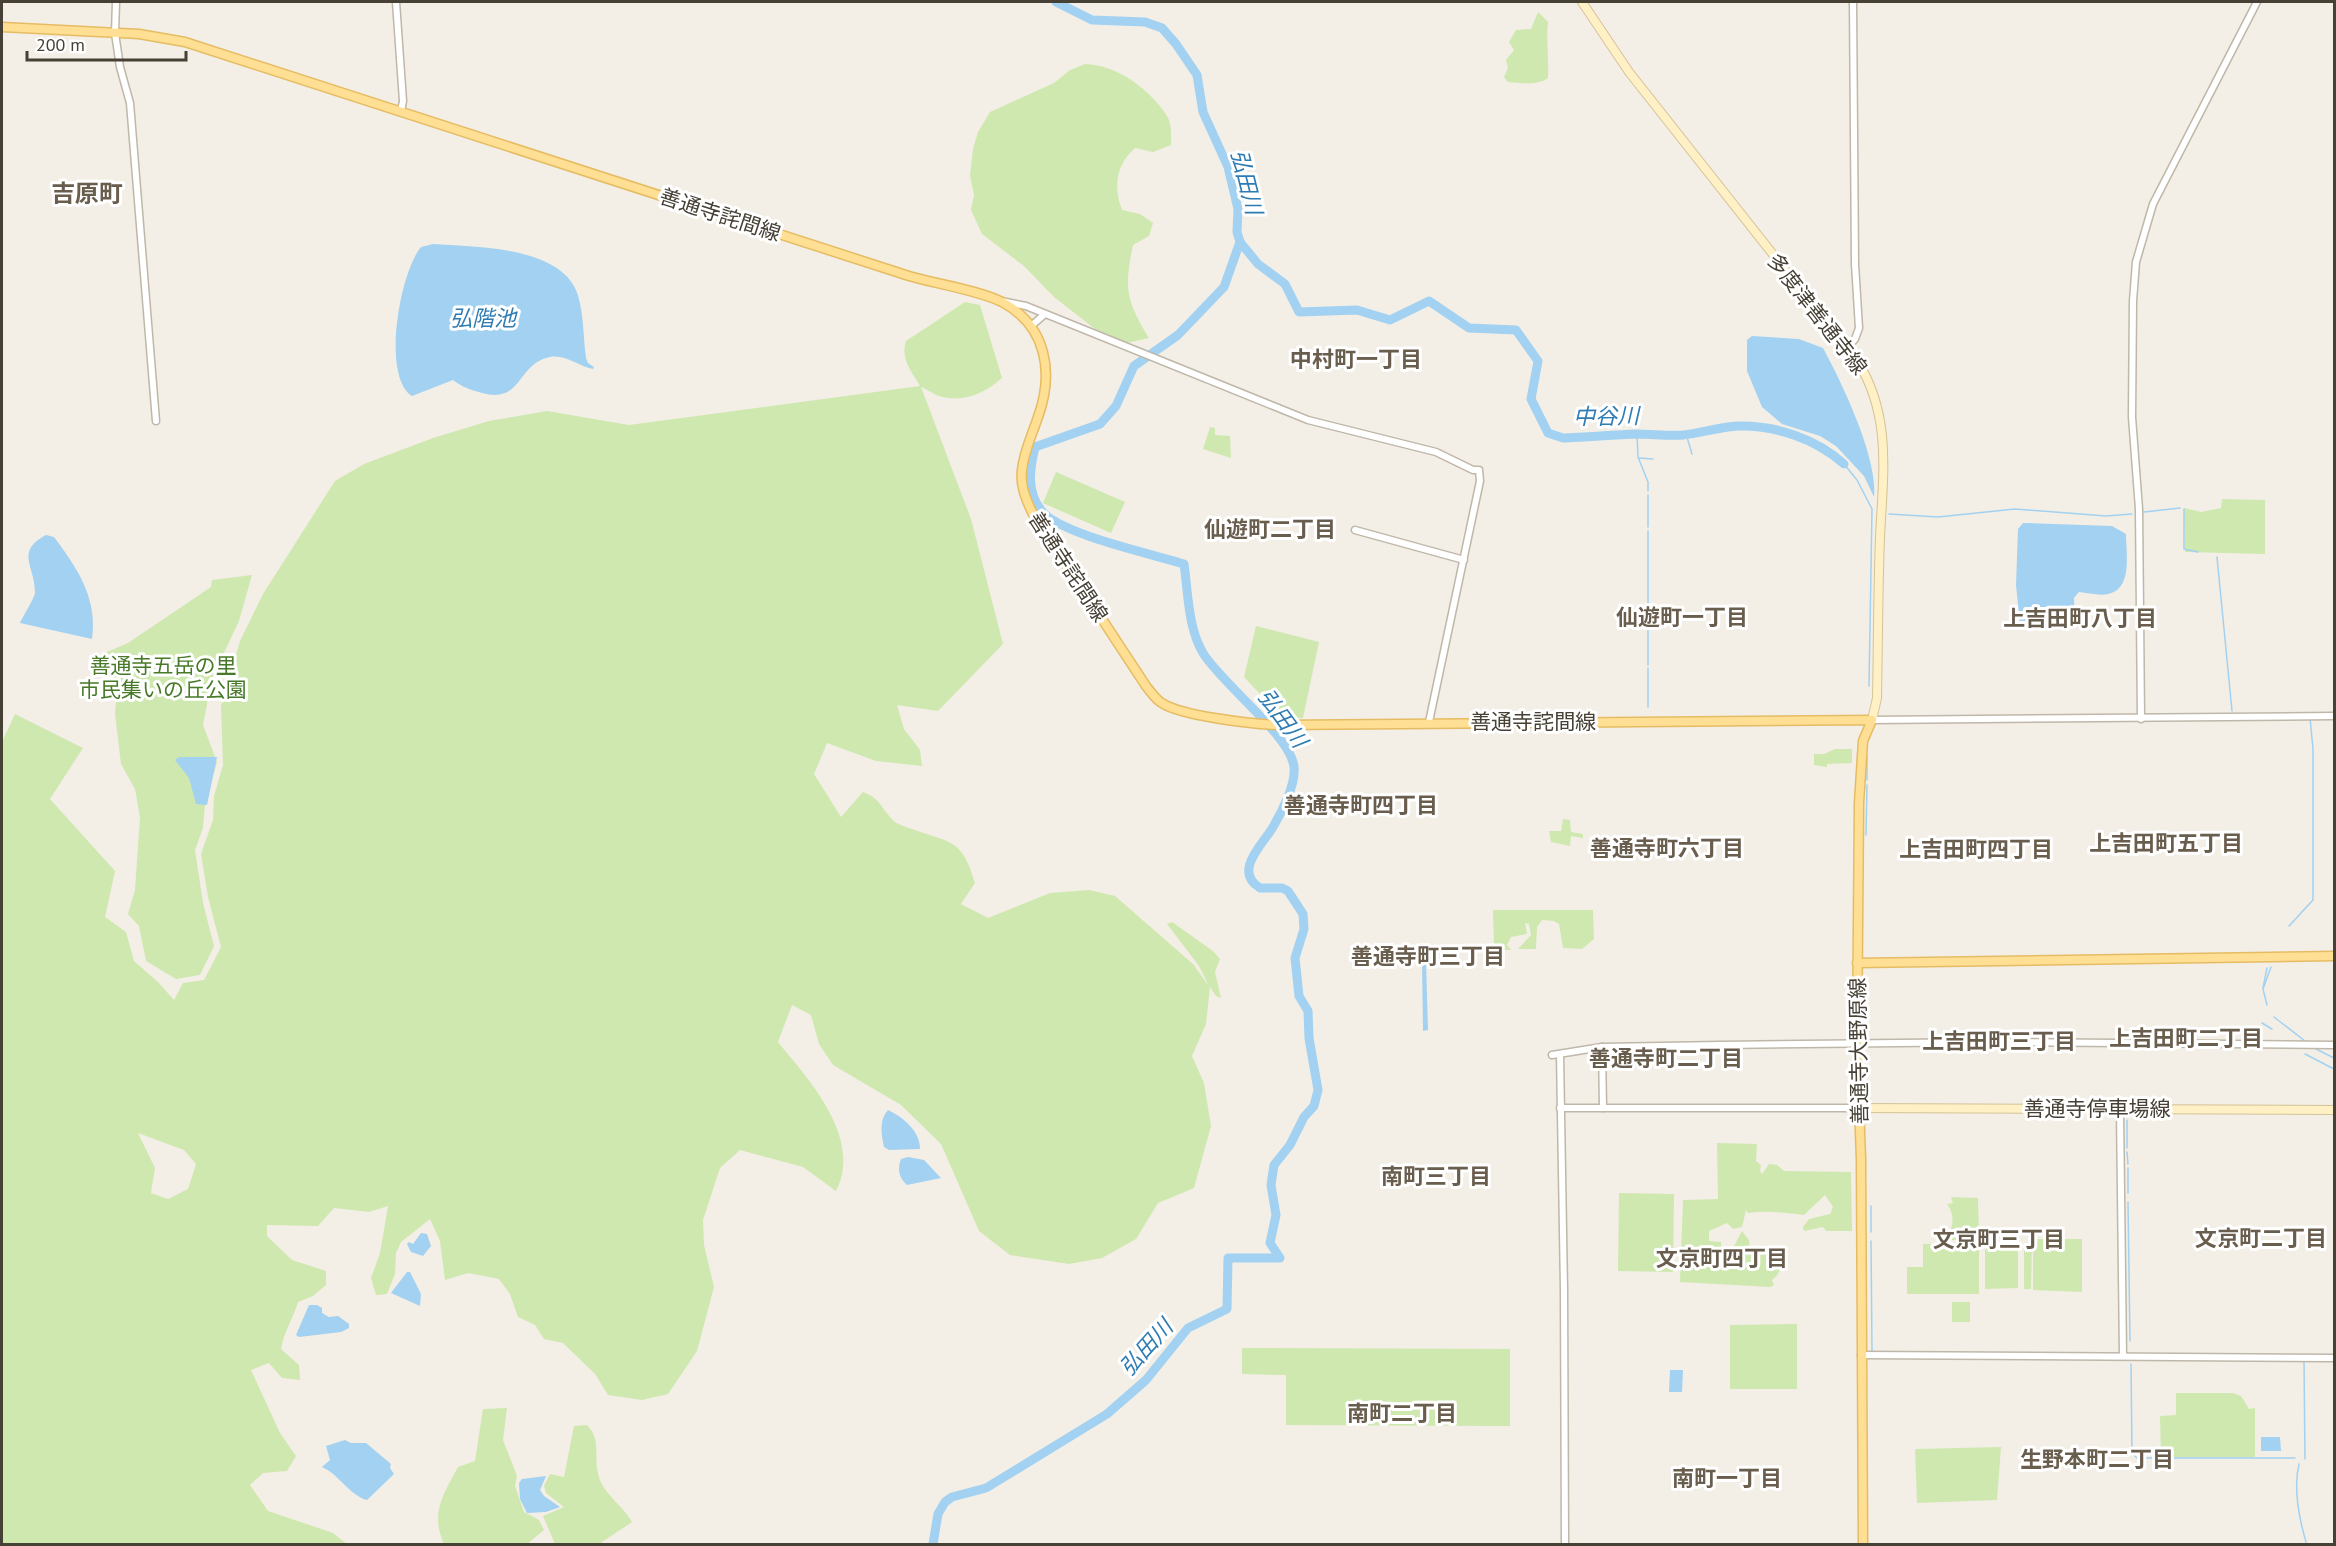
<svg xmlns="http://www.w3.org/2000/svg" width="2336" height="1546" viewBox="0 0 2336 1546" font-family="'PT Sans','Noto Sans JP',sans-serif">
<style>
.green{fill:#cfe8af;fill-rule:evenodd}
.water{fill:#a2d1f1}
.lines{fill:none;stroke-linecap:round;stroke-linejoin:round}
.stream{stroke:#a2d1f1;stroke-width:1.5}
.river{stroke:#a2d1f1;stroke-width:9}
.tertiary-casing{stroke:#bfb7a9;stroke-width:9}
.secondary-casing{stroke:#d4c396;stroke-width:10}
.primary-casing{stroke:#e5bc63;stroke-width:11}
.tertiary{stroke:#fff;stroke-width:6}
.secondary{stroke:#fff0c5;stroke-width:8}
.primary{stroke:#ffdf94;stroke-width:8}
.labels{text-anchor:middle;stroke-width:6;stroke-linejoin:round;paint-order:stroke}
.street-label{font-size:21px;fill:#464035;stroke:#fff}
.park-label{font-size:21px;fill:#477928;stroke:#fff}
.water-label{font-size:22px;font-style:italic;fill:#2e7cb3;stroke:#fff}
.neighbourhood-label{font-size:22px;font-weight:bold;fill:#695d4d;stroke:#fff}
.quarter-label{font-size:24px;font-weight:bold;fill:#695d4d;stroke:#fff}
</style>
<rect width="100%" height="100%" fill="#f3efe6"/>
<!-- green -->
<g class="green">
<path d="M1538,12L1548,22C1546,39 1549,59 1548,78C1537,86 1521,83 1508,82L1504,77L1508,68L1506,60L1514,50L1509,42L1516,30L1531,29Z"/>
<path d="M1085,64C1117,65 1150,89 1167,116C1172,124 1171,136 1171,145L1153,152L1135,148C1116,165 1113,186 1122,210L1140,214L1153,223L1149,236L1133,245C1124,288 1126,300 1149,338L1127,343L1095,329L1054,297L1024,266L982,234L971,210L974,195L970,176L973,149L978,132L990,112L1054,83L1070,70Z"/>
<path d="M965,302L980,305L1002,378C986,393 964,402 942,397C934,395 927,389 921,387L971,519L1003,644L938,711L897,705L904,729L920,750L922,766L876,761L827,743L814,774L841,817L863,792C880,798 881,808 893,820C896,824 904,826 909,828C949,843 962,837 975,883L961,904L988,918L1050,893L1089,890L1115,896L1193,964L1209,986L1199,966L1167,924L1172,922L1213,951L1220,959L1215,972L1221,998L1216,996L1210,987L1206,1024L1192,1056L1204,1083L1211,1126L1194,1188L1158,1203L1136,1239L1102,1258L1069,1264L1010,1255L979,1231L941,1144L901,1105L833,1065L819,1044L811,1015L792,1005L778,1042C809,1080 863,1138 836,1191L803,1167L740,1150L720,1168L703,1220L704,1245L714,1287L697,1351L668,1394L642,1400L608,1395L595,1374L563,1343L544,1339L535,1325L518,1317L510,1294L499,1279L468,1273L445,1280L440,1241L430,1219L401,1242L396,1253L395,1274L387,1294L376,1295L371,1278L380,1253L388,1206L369,1212L334,1208L318,1226L267,1225V1236L292,1260L326,1271V1285L313,1296L298,1302C293,1319 284,1331 281,1349L299,1365L300,1380L282,1378L269,1363L251,1370L280,1433L296,1456L287,1471L263,1473L250,1485L268,1511L333,1533L347,1544H2V742L15,714L83,748L50,799L115,871L105,917L126,932L134,961L158,982L174,1000L183,983L204,980L221,947L208,897L201,854L213,820L214,796L223,765L221,706L240,641L263,594L335,481L364,464L433,438L489,421L547,411L629,425L920,386C912,372 900,359 906,341ZM138,1133L184,1150L196,1164L188,1189L168,1199L151,1193L155,1168Z"/>
<path d="M1210,427L1215,428V435L1230,436L1231,458L1203,449Z"/>
<path d="M1056,472L1125,502L1111,533L1043,503Z"/>
<path d="M2222,499L2265,500V554L2185,552L2184,508L2201,512L2221,508Z"/>
<path d="M252,575L239,621L212,678L203,725L217,762L205,804L203,828L195,850L203,903L214,946L200,975L176,979L146,961L139,926L128,914L135,890L140,817L135,789L121,764L115,713L117,694L103,664L107,652L128,643L211,587L212,580Z"/>
<path d="M1256,626L1319,642L1303,718H1283L1244,677Z"/>
<path d="M1835,749H1852V763L1827,764V767L1814,765V754H1824Z"/>
<path d="M1563,819L1570,820L1571,832L1583,834V838L1571,836L1570,846L1551,842L1549,831H1561Z"/>
<path d="M1493,910H1593L1594,939L1582,949L1563,948L1559,924L1554,921L1542,920L1537,927L1536,949H1518L1531,935L1529,924L1525,923L1527,934L1511,937L1507,945L1511,950H1494Z"/>
<path d="M1717,1143L1757,1144L1756,1161L1761,1165L1760,1171L1762,1174L1769,1164L1777,1165L1784,1171L1851,1172L1852,1231H1826L1823,1227L1804,1231L1803,1227L1809,1219L1830,1214L1833,1207L1825,1195L1804,1215C1786,1213 1767,1210 1748,1213L1746,1210L1742,1227L1733,1229L1727,1223L1709,1231V1241L1721,1242V1249L1732,1250L1742,1231L1749,1240L1750,1251L1763,1255L1765,1249L1773,1247C1785,1253 1783,1273 1772,1280L1774,1285L1770,1287L1680,1282L1683,1200L1718,1199Z"/>
<path d="M1619,1193L1674,1194L1673,1272L1618,1271Z"/>
<path d="M1951,1197L1978,1198L1979,1235L1973,1240H1945C1953,1230 1956,1216 1947,1204L1953,1203Z"/>
<path d="M2033,1239H2082V1292L2033,1290Z"/>
<path d="M1923,1244H1974L1979,1250V1294H1907V1267H1923Z"/>
<path d="M2018,1244V1288L1985,1289V1250L1990,1245Z"/>
<path d="M2024,1245H2032L2031,1289H2024Z"/>
<rect x="1952" y="1302" width="18" height="20"/>
<path d="M1797,1324V1389H1730V1325Z"/>
<path d="M1242,1348L1510,1349V1426L1286,1425V1375L1242,1374Z"/>
<path d="M2176,1393H2233L2241,1396L2249,1409L2255,1408V1457H2161L2160,1416L2176,1415Z"/>
<path d="M507,1408L503,1440L517,1476L515,1486L524,1512L539,1520L544,1530L527,1544H444C430,1513 443,1495 458,1467L475,1461L483,1409Z"/>
<path d="M587,1425C601,1439 594,1455 598,1473C601,1493 624,1506 632,1522L599,1544H555L543,1516L564,1507L546,1493L544,1486L550,1474L564,1477L574,1426Z"/>
<path d="M2001,1447L1997,1500L1917,1503L1915,1449Z"/>
</g>
<!-- water -->
<g class="water">
<path d="M433,244C475,247 556,246 576,290C584,309 583,337 586,358L588,363L594,367L593,369C578,366 565,354 550,357C516,364 523,404 482,393C471,390 462,387 453,380L412,396C381,376 400,272 421,247Z"/>
<path d="M1752,336L1799,339L1823,348C1842,383 1878,458 1874,497L1864,476L1836,446L1820,436L1782,424L1762,407L1747,371V340Z"/>
<path d="M2023,523L2112,526L2126,534C2126,552 2133,590 2108,594C2099,596 2088,593 2079,592L2074,598L2075,626L2020,624L2016,585L2018,529Z"/>
<path d="M46,535L54,537C77,568 98,598 92,639L20,623C23,616 34,599 35,593C36,567 14,552 46,535Z"/>
<path d="M179,757H217L207,805L196,804L189,778L175,760Z"/>
<path d="M1422,961H1426L1428,1030L1423,1031Z"/>
<path d="M888,1110C903,1117 920,1131 920,1149L889,1150L884,1147C881,1133 879,1120 888,1110Z"/>
<path d="M908,1157L924,1160L941,1178L907,1185C899,1178 897,1169 901,1159Z"/>
<path d="M421,1233L427,1234L431,1246L423,1256L411,1252L407,1244L409,1242L413,1244Z"/>
<path d="M407,1272H410L421,1294L420,1306L391,1293Z"/>
<path d="M309,1305H317L322,1308V1313L329,1317L338,1316L349,1324V1328L341,1332L299,1337L296,1335Z"/>
<path d="M1670,1370H1683L1682,1392H1669Z"/>
<path d="M2261,1437H2280L2281,1451H2261Z"/>
<path d="M345,1440L351,1443H366L391,1464L390,1468L394,1474L367,1500C349,1495 340,1475 322,1467L330,1460L326,1446Z"/>
<path d="M546,1476L540,1490L544,1496L560,1507L546,1512L527,1513L520,1499L519,1483L522,1479Z"/>
</g>
<g class="lines">
<!-- stream -->
<g class="stream">
<path d="M1637,434L1638,457L1648,482V491"/>
<path d="M1686,434L1692,454"/>
<path d="M1639,458L1653,459"/>
<path d="M1844,464L1857,480L1872,509L1869,686"/>
<path d="M2184,509V549L2198,552"/>
<path d="M2144,512L2180,508"/>
<path d="M1889,514L1938,517L2015,509L2106,516L2132,514"/>
<path d="M1648,527V495"/>
<path d="M2217,557L2232,711"/>
<path d="M1648,619V531"/>
<path d="M1648,622V665"/>
<path d="M1648,668V707"/>
<path d="M1867,780V756"/>
<path d="M1866,835L1867,785"/>
<path d="M2289,926L2313,900V749L2310,718"/>
<path d="M2263,988L2267,968"/>
<path d="M2267,1005L2263,989L2271,967"/>
<path d="M2274,1017L2305,1041"/>
<path d="M2262,1023L2272,1029"/>
<path d="M2316,1049L2334,1058"/>
<path d="M2305,1054L2334,1069"/>
<path d="M2127,1120V1148"/>
<path d="M2127,1152L2128,1164"/>
<path d="M2128,1168V1193"/>
<path d="M2128,1202L2130,1341"/>
<path d="M1871,1206V1232"/>
<path d="M1871,1241L1872,1351"/>
<path d="M2304,1362L2305,1459"/>
<path d="M2131,1364L2132,1453L2137,1458H2295"/>
<path d="M2299,1464C2293,1489 2299,1518 2306,1542"/>
</g>
<!-- river -->
<g class="river">
<path d="M1240,242L1258,264L1285,284L1299,312L1357,310L1390,320L1429,301L1469,328L1516,330L1538,361L1531,399L1548,433L1563,438C1588,437 1612,435 1637,434C1652,434 1668,436 1683,435C1701,433 1719,427 1738,426C1776,425 1816,439 1844,464"/>
<path d="M933,1544L938,1514L945,1502L952,1497L986,1488L1107,1414L1146,1380L1188,1328L1227,1309L1228,1258H1280L1270,1243L1276,1215L1271,1185L1274,1165L1290,1145L1304,1117L1314,1106L1318,1090L1309,1038L1308,1011L1299,996L1295,958L1304,929L1303,914L1288,891L1282,888H1260C1232,871 1264,843 1273,827C1282,812 1296,784 1294,767C1291,736 1221,683 1203,653C1188,628 1188,592 1184,564C1153,554 1058,534 1041,510C1026,491 1030,468 1035,447L1100,424L1116,406L1134,366L1178,335L1224,287L1240,242L1237,232L1238,209L1228,167L1203,112L1197,75L1176,44L1162,28L1145,22L1092,20L1056,2"/>
</g>
<!-- tertiary casing -->
<g class="tertiary-casing">
<g id="tertiary">
<path d="M116,2L115,33L120,67L130,103L156,421"/>
<path d="M396,2L403,101L401,111"/>
<path d="M1001,301L1026,306L1308,420L1436,452L1473,470H1479L1480,481L1429,722"/>
<path d="M1031,326L1045,314"/>
<path d="M1846,349L1855,339L1859,328L1855,264L1853,2"/>
<path d="M1355,530L1464,560"/>
<path d="M2141,719L2139,509L2132,417L2133,301L2136,262L2153,204L2257,2"/>
<path d="M1872,720L2334,716"/>
<path d="M1602,1047L1603,1108"/>
<path d="M1560,1054L1564,1290L1565,1544"/>
<path d="M1552,1055L1602,1047L1720,1045L1995,1042L2334,1045"/>
<path d="M1560,1108H1859"/>
<path d="M2120,1110L2123,1356"/>
<path d="M1861,1355L2334,1358"/>
</g>
</g>
<!-- secondary casing -->
<g class="secondary-casing">
<g id="secondary">
<path d="M1582,2L1629,72L1858,362C1892,417 1883,475 1880,537C1878,590 1878,644 1877,698L1872,720"/>
<path d="M1859,1108L2334,1110"/>
</g>
</g>
<!-- primary casing -->
<g class="primary-casing">
<g id="primary">
<path d="M2,27L139,34L185,42L909,276C936,284 978,290 1002,302C1047,326 1054,373 1038,417C1032,435 1024,451 1022,470C1020,486 1026,500 1033,514L1146,686C1151,692 1155,699 1162,703C1181,716 1253,724 1277,725L1872,720L1863,741L1859,803L1857,1050L1861,1159L1863,1544"/>
<path d="M1857,963L2334,956"/>
</g>
</g>
<!-- tertiary -->
<use href="#tertiary" class="tertiary"/>
<!-- secondary -->
<use href="#secondary" class="secondary"/>
<!-- primary -->
<use href="#primary" class="primary"/>
</g>
<g class="labels">
<!-- street labels -->
<g class="street-label">
<text transform="translate(720 215) rotate(18)" y="7">善通寺詫間線</text>
<text transform="translate(1817 314) rotate(52)" y="7">多度津善通寺線</text>
<text transform="translate(1068 567) rotate(57)" y="7">善通寺詫間線</text>
<text x="1533" y="729">善通寺詫間線</text>
<text transform="translate(1859 1051) rotate(-91)" y="7">善通寺大野原線</text>
<text x="2097" y="1116">善通寺停車場線</text>
</g>
<!-- park labels -->
<g class="park-label">
<text x="163" y="673">善通寺五岳の里<tspan x="163" dy="24">市民集いの丘公園</tspan></text>
</g>
<!-- water labels -->
<g class="water-label">
<text transform="translate(1247 182) rotate(76)" y="8">弘田川</text>
<text x="483" y="326">弘階池</text>
<text transform="translate(1606 416) rotate(-1)" y="8">中谷川</text>
<text transform="translate(1283 718) rotate(54)" y="8">弘田川</text>
<text transform="translate(1146 1347) rotate(-48)" y="8">弘田川</text>
</g>
<!-- neighbourhood labels -->
<g class="neighbourhood-label">
<text x="1356" y="367">中村町一丁目</text>
<text x="1270" y="537">仙遊町二丁目</text>
<text x="1682" y="625">仙遊町一丁目</text>
<text x="2080" y="626">上吉田町八丁目</text>
<text x="1361" y="813">善通寺町四丁目</text>
<text x="2166" y="851">上吉田町五丁目</text>
<text x="1667" y="856">善通寺町六丁目</text>
<text x="1976" y="857">上吉田町四丁目</text>
<text x="1428" y="964">善通寺町三丁目</text>
<text x="2186" y="1046">上吉田町二丁目</text>
<text x="1999" y="1049">上吉田町三丁目</text>
<text x="1666" y="1066">善通寺町二丁目</text>
<text x="1436" y="1184">南町三丁目</text>
<text x="2261" y="1246">文京町二丁目</text>
<text x="1999" y="1247">文京町三丁目</text>
<text x="1722" y="1266">文京町四丁目</text>
<text x="1402" y="1421">南町二丁目</text>
<text x="2097" y="1467">生野本町二丁目</text>
<text x="1727" y="1486">南町一丁目</text>
</g>
<!-- quarter labels -->
<g class="quarter-label">
<text x="87" y="202">吉原町</text>
</g>
</g>
<!-- border -->
<rect width="2336" height="1546" fill="none" stroke="#464035" stroke-width="6"/>
<!-- scale -->
<path d="M27 51v9h159v-9" fill="none" stroke="#464035" stroke-width="3"/>
<text x="36" y="51" font-size="18" fill="#464035" stroke="#ffffff" stroke-width="4.5" paint-order="stroke">200 m</text>
</svg>
